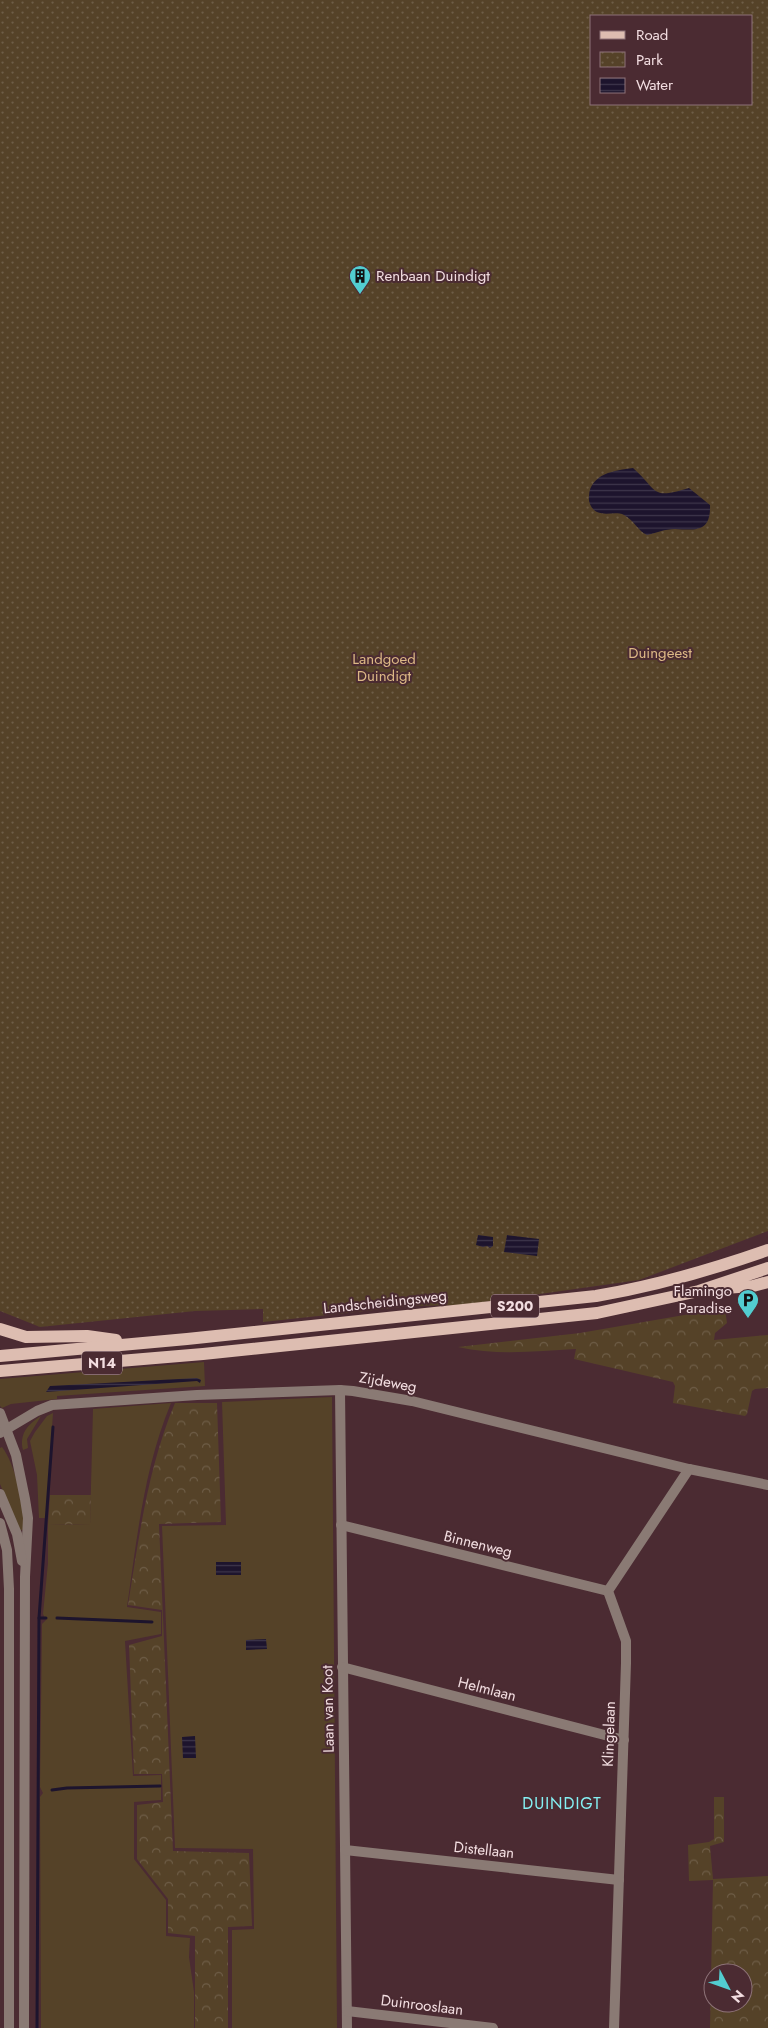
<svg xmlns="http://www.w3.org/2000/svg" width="768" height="2028" viewBox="0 0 768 2028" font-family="Jost,sans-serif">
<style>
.green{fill:#554228}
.forest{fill:url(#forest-crowns);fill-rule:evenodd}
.park{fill:url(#park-dots);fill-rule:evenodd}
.water{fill:url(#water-rules)}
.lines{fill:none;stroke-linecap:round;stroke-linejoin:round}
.stream{stroke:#1d142d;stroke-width:3}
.minor{stroke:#8a7a74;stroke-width:10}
.tertiary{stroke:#8a7a74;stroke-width:10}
.primary{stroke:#ddbdb1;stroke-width:12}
.labels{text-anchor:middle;stroke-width:4;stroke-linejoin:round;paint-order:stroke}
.shield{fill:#4b2b32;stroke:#c1a8ac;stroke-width:1}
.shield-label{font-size:14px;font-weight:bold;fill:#f3dee1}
.poi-label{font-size:15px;fill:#f3dee1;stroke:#4b2b32;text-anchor:start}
.park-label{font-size:15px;fill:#dcb885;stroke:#4b2b32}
.street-label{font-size:15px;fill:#f3dee1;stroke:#4b2b32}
.neighbourhood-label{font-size:16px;letter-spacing:1px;fill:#85f1f4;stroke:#4b2b32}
</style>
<defs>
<pattern id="forest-crowns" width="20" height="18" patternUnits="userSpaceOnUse" patternTransform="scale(1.25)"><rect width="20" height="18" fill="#554228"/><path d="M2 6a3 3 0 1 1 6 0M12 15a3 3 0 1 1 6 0" fill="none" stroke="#6e5d47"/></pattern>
<pattern id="park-dots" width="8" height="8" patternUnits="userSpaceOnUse" patternTransform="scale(1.25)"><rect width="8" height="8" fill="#554228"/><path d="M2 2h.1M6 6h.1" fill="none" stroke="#6e5d47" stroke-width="1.8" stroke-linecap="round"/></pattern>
<pattern id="water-rules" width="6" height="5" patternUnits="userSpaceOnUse" patternTransform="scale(1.25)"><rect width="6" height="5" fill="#1d142d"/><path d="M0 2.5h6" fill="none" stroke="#3e364b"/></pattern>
</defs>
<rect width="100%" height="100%" fill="#4b2b32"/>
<!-- green -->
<g class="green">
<path d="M204,1362L205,1386L57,1396V1399L11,1404L2,1408L0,1406V1379Z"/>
<path d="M332,1397L337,2028H232V1930L254,1929L253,1849L175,1848L162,1526L226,1525L222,1402Z"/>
<path d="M171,1403C144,1468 137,1538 127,1607L161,1612V1634L125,1641L133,1776L161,1775V1800L134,1802V1859L166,1900V1936L190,1938L189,1957L194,1992V2028H41L40,1797L43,1793L40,1787L42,1624L46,1620L43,1614L48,1563V1525L90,1524L93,1409Z"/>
<path d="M53,1413L46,1518H39L37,1475L30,1441L35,1432L47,1416Z"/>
<path d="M41,1416L27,1439L28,1448L23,1450C19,1434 28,1424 41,1416Z"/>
<path d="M2,1447C16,1465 24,1507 24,1529L20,1531L0,1484V1448Z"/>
</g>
<!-- forest -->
<g class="forest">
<path d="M719,1309H725L727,1323L715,1333L714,1340L768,1335V1388L755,1389L752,1391L747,1414L745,1416L673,1403L675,1386L673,1382L574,1359L576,1349C537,1351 497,1356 458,1347L580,1333Z"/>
<path d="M175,1403H217L221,1522L159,1524L173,1851L249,1853L252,1926L228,1927V2028H195V1936L168,1933V1899L137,1859V1805L163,1802L162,1774H134L129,1645L162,1636V1610L128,1605C139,1537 148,1467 175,1403Z"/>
<path d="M50,1495H91L90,1524L48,1525Z"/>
<path d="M714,1797H724V1842L710,1846L713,1879L768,1876V2028H710L713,1880L689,1881L688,1845L709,1842L714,1839ZM713,1973H743V2003H713Z"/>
</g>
<!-- park -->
<path class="park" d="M0,0H768V1231L639,1280L463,1305L411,1306L263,1322V1309L195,1311L40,1327L0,1311ZM592,16H752V104H592Z"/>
<!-- water -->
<g class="water">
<path d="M633,468C659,491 650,500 689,488L710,505C711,533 695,530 675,529C665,529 656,533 647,535C638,531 634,520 624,515C616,511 606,516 597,512C591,509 588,502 589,496C590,474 615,470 633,468Z"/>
<path d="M478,1235L493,1237V1246L490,1248L487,1246L483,1247L476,1245Z"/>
<path d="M507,1235L539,1239L537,1256L504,1252Z"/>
<path d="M197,1378L201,1380L200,1383L197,1381L46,1392L50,1386Z"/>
<rect x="216" y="1562" width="25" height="13"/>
<path d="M266,1639L267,1649L246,1650V1640Z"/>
<path d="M195,1736L196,1758H183L182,1737Z"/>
</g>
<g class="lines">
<!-- stream -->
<g class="stream">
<path d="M39,1618H46"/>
<path d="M57,1618L152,1622"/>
<path d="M52,1790L67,1788L160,1786"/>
<path d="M37,2028L39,1618L53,1427"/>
</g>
<!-- minor -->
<g class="minor">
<path d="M340,1390L347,2028"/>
<path d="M0,1433L37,1411L52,1405L197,1395L340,1390L353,1391L412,1401L689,1469L768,1485"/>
<path d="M0,1523L7,1550L9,1589V2028"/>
<path d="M341,1525L608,1591"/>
<path d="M342,1667L624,1740"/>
<path d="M345,1850L619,1880"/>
<path d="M347,2011L493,2028"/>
<path d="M614,2028L626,1663V1641L608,1591L689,1469"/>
</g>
<!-- tertiary -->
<g class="tertiary">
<path d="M0,1413L16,1455L25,1499L28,1518L25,1577L24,2028"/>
<path d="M0,1494L17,1534L22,1561"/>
</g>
<!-- primary -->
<g class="primary">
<path d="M724,1288L753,1286L768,1282"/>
<path d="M0,1329L26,1337L87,1336L116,1340"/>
<path d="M0,1356L187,1339L596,1296C655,1286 711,1270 768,1250"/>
<path d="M0,1371L203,1354L597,1313L699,1291L768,1268"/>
</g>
</g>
<!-- icons -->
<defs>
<g id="building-pin" transform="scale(1.125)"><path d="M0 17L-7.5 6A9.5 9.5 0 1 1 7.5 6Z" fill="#52cdd0" stroke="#4b2b32"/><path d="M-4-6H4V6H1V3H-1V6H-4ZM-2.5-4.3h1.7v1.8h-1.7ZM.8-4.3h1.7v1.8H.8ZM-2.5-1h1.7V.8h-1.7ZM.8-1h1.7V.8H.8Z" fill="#111"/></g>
<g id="parking-pin" transform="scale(1.125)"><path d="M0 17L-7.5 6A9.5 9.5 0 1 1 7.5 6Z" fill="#52cdd0" stroke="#4b2b32"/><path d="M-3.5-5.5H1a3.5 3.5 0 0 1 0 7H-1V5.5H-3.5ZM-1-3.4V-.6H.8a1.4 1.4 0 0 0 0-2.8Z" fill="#111"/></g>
</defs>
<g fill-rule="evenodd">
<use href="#building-pin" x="360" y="276"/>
<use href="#parking-pin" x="748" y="1300"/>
</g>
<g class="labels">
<!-- shield labels -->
<g class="shield">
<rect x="491" y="1294.5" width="48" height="23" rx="4"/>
<rect x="82" y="1351.5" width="40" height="23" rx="4"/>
</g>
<g class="shield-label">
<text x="515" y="1311">S200</text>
<text x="102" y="1368">N14</text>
</g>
<!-- poi labels -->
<g class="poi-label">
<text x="376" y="281">Renbaan Duindigt</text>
<text x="732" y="1296" text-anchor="end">Flamingo<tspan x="732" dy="17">Paradise</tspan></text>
</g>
<!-- park labels -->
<g class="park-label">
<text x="660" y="658">Duingeest</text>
<text x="384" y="664">Landgoed<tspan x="384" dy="17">Duindigt</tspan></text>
</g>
<!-- street labels -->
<g class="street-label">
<text transform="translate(385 1302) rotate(-6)" y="5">Landscheidingsweg</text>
<text transform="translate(388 1382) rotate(10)" y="5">Zijdeweg</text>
<text transform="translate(478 1544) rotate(14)" y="5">Binnenweg</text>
<text transform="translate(487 1689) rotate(14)" y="5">Helmlaan</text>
<text transform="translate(328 1709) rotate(-91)" y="5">Laan van Koot</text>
<text transform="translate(609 1734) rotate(-88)" y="5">Klingelaan</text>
<text transform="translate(484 1850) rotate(6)" y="5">Distellaan</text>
<text transform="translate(422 2005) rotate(7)" y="5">Duinrooslaan</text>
</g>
<!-- neighbourhood labels -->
<g class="neighbourhood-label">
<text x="562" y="1809">DUINDIGT</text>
</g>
</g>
<!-- legend -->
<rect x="590" y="15" width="162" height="90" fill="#4b2b32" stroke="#8e7378"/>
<rect x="600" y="31" width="25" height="8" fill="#ddbdb1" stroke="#8e7378"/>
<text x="636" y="40" font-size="15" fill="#f3dee1">Road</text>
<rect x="600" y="52" width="25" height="15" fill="url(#park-dots)" stroke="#8e7378"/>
<text x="636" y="65" font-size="15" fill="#f3dee1">Park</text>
<rect x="600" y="78" width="25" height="15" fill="url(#water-rules)" stroke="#8e7378"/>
<text x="636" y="90" font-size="15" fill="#f3dee1">Water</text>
<!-- north arrow -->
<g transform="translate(728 1988) rotate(131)"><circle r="24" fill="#4b2b32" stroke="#8e7378"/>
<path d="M0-4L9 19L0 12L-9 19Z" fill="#52cdd0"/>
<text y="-8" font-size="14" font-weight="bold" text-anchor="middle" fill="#f3dee1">N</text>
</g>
</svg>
